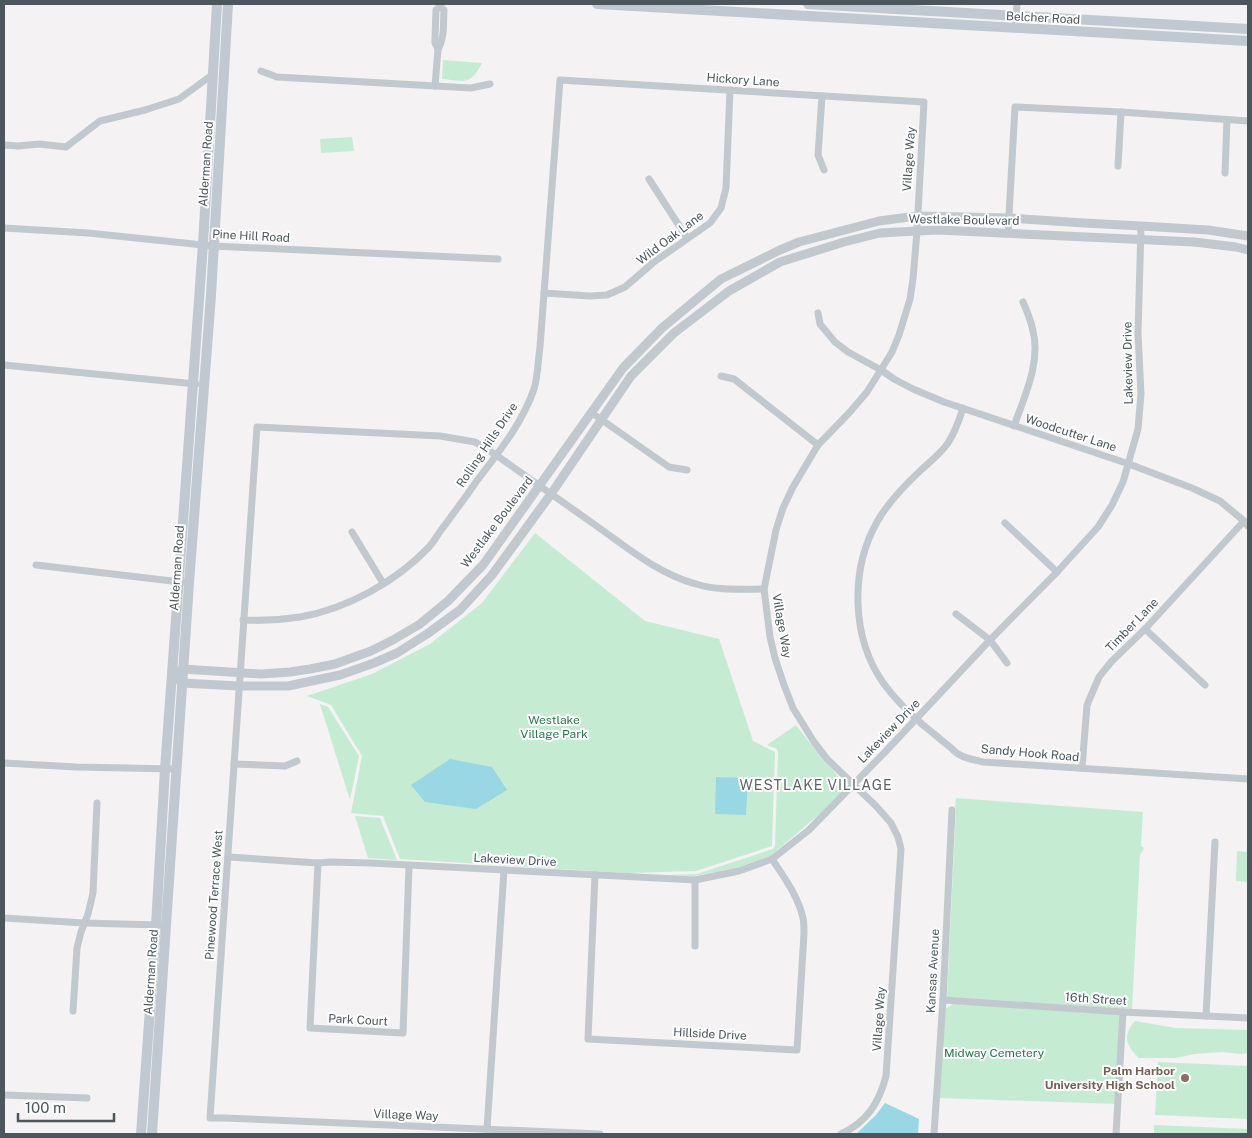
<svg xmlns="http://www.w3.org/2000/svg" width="1252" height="1138" viewBox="0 0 1252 1138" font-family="'Public Sans',sans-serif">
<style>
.green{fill:#c6ebd3}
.water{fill:#98d7e3}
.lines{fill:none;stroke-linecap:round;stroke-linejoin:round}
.minor{stroke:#c1c9ce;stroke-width:7}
.tertiary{stroke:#c1c9ce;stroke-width:9}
.secondary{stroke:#c0c9d1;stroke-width:10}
.education-dot{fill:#8d6e63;stroke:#fff;stroke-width:2}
.labels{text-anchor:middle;stroke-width:4;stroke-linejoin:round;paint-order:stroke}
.street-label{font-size:12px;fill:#4b565d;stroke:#fff}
.park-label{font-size:12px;fill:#22784a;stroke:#fff}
.education-label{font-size:12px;font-weight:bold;fill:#785e54;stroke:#fff;text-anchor:end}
.neighbourhood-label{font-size:14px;letter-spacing:1px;fill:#5f6266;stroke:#fff}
</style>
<rect width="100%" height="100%" fill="#f4f2f2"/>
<!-- green -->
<g class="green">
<path d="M443,60L482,63C470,86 465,81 442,79Z"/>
<path d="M352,137L354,151L321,153L320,139Z"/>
<path d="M535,533L645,621L719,639L753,741L775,752L772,846L696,871L628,873L400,859L383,816L351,813L362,756L331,705L307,696L372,674L430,644L482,603Z"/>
<path d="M320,704L328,707L359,756L350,800Z"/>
<path d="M796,725L824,761L833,770L846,787L822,812L770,856L737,868L694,876L662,875L697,874L773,849L775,846L778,752L777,749L767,745Z"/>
<path d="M956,798L1143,812L1141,846L1144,848L1140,855L1132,1009L947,997L956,807H955Z"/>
<path d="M355,816L380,818L397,860L368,858Z"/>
<path d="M1237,851L1248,852V882L1236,881Z"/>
<path d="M955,1003L1123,1014L1118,1104L939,1098L945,1009Z"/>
<path d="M1135,1021L1176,1028L1247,1030L1248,1053L1241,1054L1222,1052L1195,1054L1176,1058H1139C1126,1045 1122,1036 1135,1021Z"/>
<path d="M1158,1062L1248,1066V1119L1155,1115Z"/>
<path d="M1154,1125L1248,1129V1134H1154Z"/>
</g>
<!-- water -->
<g class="water">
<path d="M450,759L492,767L507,790L476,809L425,802L411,785Z"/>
<path d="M716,777L748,778L746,815L715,814Z"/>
<path d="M885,1103L919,1119L918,1134H856L876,1115Z"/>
</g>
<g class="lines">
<!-- minor -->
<g class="minor">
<path d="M1015,28L1017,4"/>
<path d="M438,49L435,43V38L436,10L440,6"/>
<path d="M261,71L277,77L471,88L490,84"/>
<path d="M435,86L438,49C445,38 443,23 444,10L440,6V4"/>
<path d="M822,96L818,155L824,170"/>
<path d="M4,145L18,146L39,144L66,147L100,121L145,110L179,99L212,75"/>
<path d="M1118,166L1121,112"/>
<path d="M1225,173L1227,120"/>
<path d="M649,179L687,238"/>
<path d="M4,228L88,233L213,246L498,259"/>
<path d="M1008,233L1015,107L1121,112L1248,121"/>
<path d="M544,293L590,296L607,295L625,287L654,262L710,223L721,208L726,188L730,90"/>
<path d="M818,313L820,324L835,342L848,352L881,370L894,379L913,389L944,402L1129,464L1192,488L1220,501L1244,521L1248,526"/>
<path d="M4,365L196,384"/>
<path d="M721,376L734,379L818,445"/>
<path d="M963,408C959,421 955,432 948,443C941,453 930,462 921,470C905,485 888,502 877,522C850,570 851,638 884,684C895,699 909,713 923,725C932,732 941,740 950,747C953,750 957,754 962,756C968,759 977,760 983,762L1248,779"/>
<path d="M592,413L669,467L687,470"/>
<path d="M1014,426C1024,397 1041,363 1033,331C1031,321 1027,311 1023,302"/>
<path d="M1005,523L1057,572"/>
<path d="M352,532L383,583"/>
<path d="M36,565L189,583"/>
<path d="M956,614L990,640L1007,663"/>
<path d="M243,620C262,621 281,620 300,617C347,609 397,581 429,547C435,540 439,532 445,525C455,511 466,497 476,482C498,453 522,424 534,389C538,376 538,361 540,347L560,80L924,102L917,231L913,279L910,299L899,335L892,352L867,392L849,413L818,445L793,487L783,508L776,530L764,589L770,637L775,658L784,685L793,708L814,742L827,759L876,806L891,823L898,837L901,849L886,1076C879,1103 867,1122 841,1134"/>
<path d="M1145,629L1205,685"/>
<path d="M4,763L76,767L176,769"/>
<path d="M234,764L285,766L297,761"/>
<path d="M1082,768L1087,705L1099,677L1111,662L1145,629L1244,521"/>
<path d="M228,857L318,863L330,862L371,863L695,880L739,871L772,859L809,830L886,751L990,640L1057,572L1098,527L1112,505L1123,482L1138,429L1141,394L1138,334L1141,226"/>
<path d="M318,863L310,1028L403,1033L409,866"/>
<path d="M595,875L588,1039L797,1050L804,933C804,928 804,923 803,918C798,896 784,877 772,859"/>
<path d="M695,880V946"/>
<path d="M4,918L84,923L159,925"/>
<path d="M943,1000L1123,1012L1248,1018"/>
<path d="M73,1011L77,948L81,932L88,914L93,893L97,803"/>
<path d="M1206,1016L1215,842"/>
<path d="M4,1095L87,1098"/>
<path d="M487,1129L504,870"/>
<path d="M600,1134L224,1118H210L257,427L440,436L475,442L496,455C530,479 564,503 598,527C629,549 659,574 696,584C718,591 742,589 764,589"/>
<path d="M934,1134L943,1000L952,810"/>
<path d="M1116,1134L1123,1012"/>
</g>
<!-- tertiary -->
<path class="tertiary" d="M1248,236L1208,230L1141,226L1084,223L1009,218L917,216L879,221L799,242L780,250L721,279L662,328L623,368L483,565L448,601L420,624L393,640L371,651L335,664L310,669L290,672L261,674L183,669L172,674L182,683L239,686H288L340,675L374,663L397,653L427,634L460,610L492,575L551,494L631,376L674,333L729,291L780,262L844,242L880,233L917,231L938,230L1194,242L1236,247L1248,250"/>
<!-- secondary -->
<g class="secondary">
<path d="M597,4L1248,41"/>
<path d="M808,4L1248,29"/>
<path d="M141,1134L156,925L165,769L172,674L203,244L217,4"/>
<path d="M152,1134L189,583L211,295L228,4"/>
</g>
</g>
<!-- markers -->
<circle class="education-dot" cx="1185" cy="1078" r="5"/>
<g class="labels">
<!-- street labels -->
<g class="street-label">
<text transform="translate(1043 18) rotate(3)" y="4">Belcher Road</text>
<text transform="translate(743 80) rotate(4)" y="4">Hickory Lane</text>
<text transform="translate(909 159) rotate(-86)" y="4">Village Way</text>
<text transform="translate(206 164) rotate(-86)" y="4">Alderman Road</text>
<text transform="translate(964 220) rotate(1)" y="4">Westlake Boulevard</text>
<text transform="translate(251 236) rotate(3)" y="4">Pine Hill Road</text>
<text transform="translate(670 238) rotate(-37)" y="4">Wild Oak Lane</text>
<text transform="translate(1128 363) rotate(-91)" y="4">Lakeview Drive</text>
<text transform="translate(1071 433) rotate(18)" y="4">Woodcutter Lane</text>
<text transform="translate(487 445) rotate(-56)" y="4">Rolling Hills Drive</text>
<text transform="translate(497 522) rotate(-53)" y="4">Westlake Boulevard</text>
<text transform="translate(177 568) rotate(-86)" y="4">Alderman Road</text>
<text transform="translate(1132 625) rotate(-46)" y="4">Timber Lane</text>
<text transform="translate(782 626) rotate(80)" y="4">Village Way</text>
<text transform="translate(889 731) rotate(-46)" y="4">Lakeview Drive</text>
<text transform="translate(1030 753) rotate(5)" y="4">Sandy Hook Road</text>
<text transform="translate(515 860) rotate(3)" y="4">Lakeview Drive</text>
<text transform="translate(214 895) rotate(-86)" y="4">Pinewood Terrace West</text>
<text transform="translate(933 971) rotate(-87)" y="4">Kansas Avenue</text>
<text transform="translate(151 972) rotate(-86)" y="4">Alderman Road</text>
<text transform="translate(1096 999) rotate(4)" y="4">16th Street</text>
<text transform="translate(879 1019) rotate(-86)" y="4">Village Way</text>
<text transform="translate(358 1020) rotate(3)" y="4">Park Court</text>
<text transform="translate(710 1034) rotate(3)" y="4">Hillside Drive</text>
<text transform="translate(406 1115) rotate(2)" y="4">Village Way</text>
</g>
<!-- park labels -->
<g class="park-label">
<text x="554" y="724">Westlake<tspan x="554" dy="14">Village Park</tspan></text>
<text x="994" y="1057">Midway Cemetery</text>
</g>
<!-- education labels -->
<g class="education-label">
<text x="1175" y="1075">Palm Harbor<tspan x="1175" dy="14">University High School</tspan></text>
</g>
<!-- neighbourhood labels -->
<g class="neighbourhood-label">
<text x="816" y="790">WESTLAKE VILLAGE</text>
</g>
</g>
<!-- border -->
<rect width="1252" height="1138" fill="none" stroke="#4b565d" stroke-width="10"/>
<!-- scale -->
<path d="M18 1113v8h96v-8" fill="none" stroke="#4b565d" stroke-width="2.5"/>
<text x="25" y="1113" font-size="15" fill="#4b565d" stroke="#ffffff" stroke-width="4" paint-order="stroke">100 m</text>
</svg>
